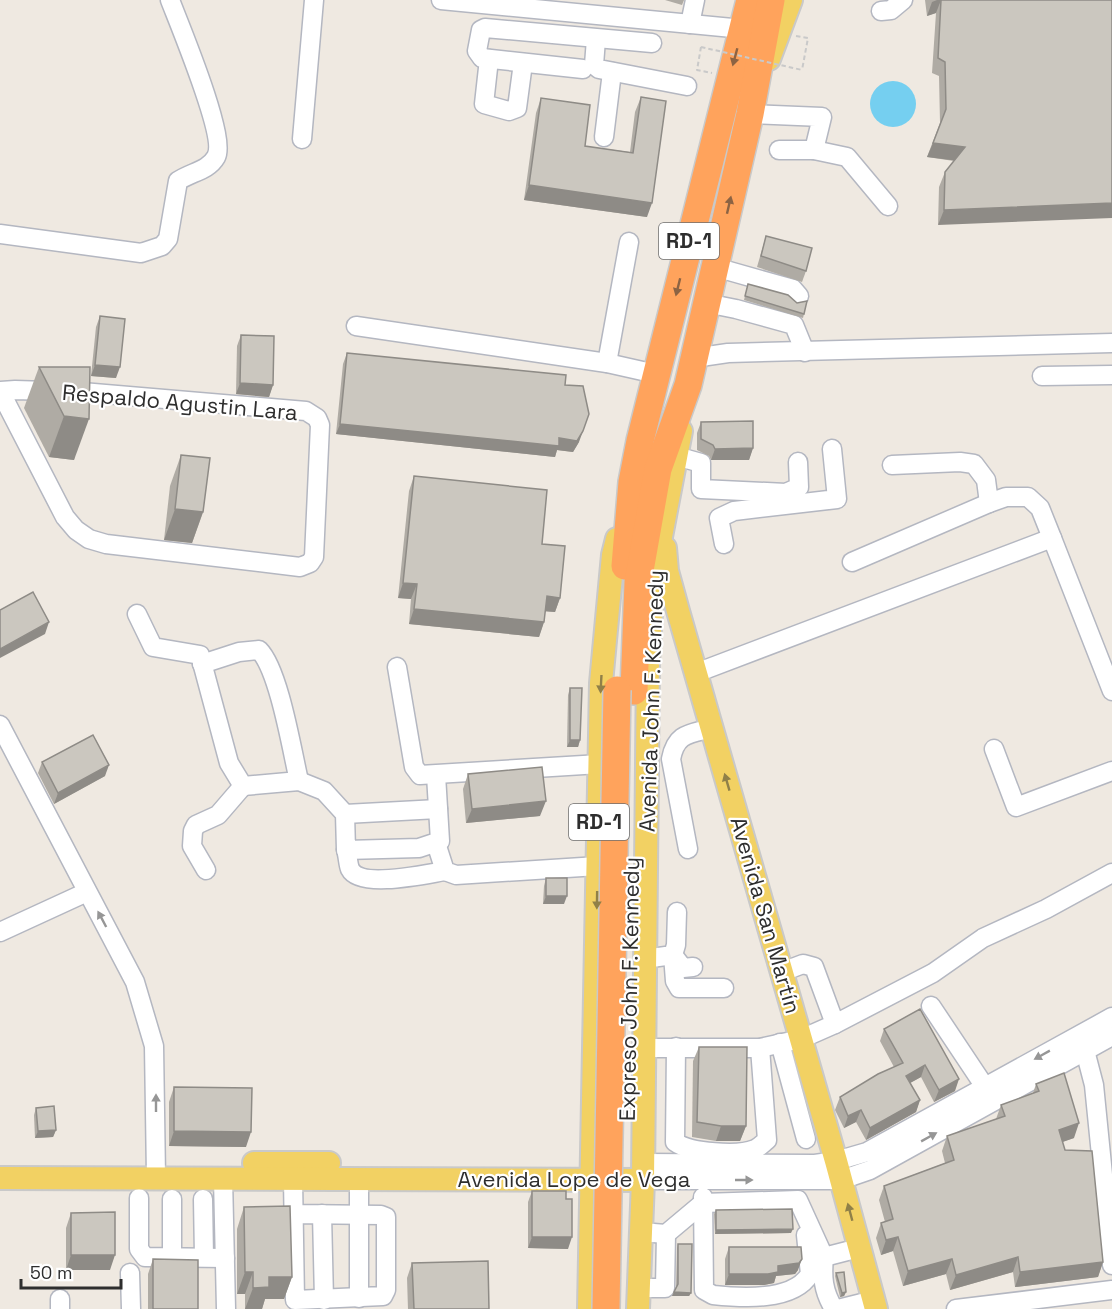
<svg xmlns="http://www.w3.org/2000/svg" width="1112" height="1309" viewBox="0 0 1112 1309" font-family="'Space Grotesk',sans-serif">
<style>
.water{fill:#75cff0}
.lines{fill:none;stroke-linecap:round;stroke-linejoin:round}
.minor-casing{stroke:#b4b7c1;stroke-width:21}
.major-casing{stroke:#c9c9c9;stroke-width:26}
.highway-casing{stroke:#c9c9c9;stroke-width:30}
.path{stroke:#c9c9c9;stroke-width:2;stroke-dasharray:4.5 3;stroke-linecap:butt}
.minor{stroke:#fff;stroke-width:18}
.major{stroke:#f2d163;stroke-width:22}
.highway{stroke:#ffa35c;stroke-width:27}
.highway-bridge-casing{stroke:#c9c9c9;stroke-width:30;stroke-linecap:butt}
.path-bridge{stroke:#c9c9c9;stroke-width:2;stroke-dasharray:4.5 3;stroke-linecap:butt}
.highway-bridge{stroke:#ffa35c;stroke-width:27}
.wall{fill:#afaba4}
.shaded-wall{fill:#8e8b86}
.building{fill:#cbc7bf;stroke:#8e8b86;stroke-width:1.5}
.oneway{fill:#8c6343}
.oneway2{fill:#908048}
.oneway3{fill:#969696}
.labels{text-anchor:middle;stroke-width:4.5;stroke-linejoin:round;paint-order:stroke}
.shield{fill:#fff;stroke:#6d6d6d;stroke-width:1.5}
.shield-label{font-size:21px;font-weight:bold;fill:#2e2e2e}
.street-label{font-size:22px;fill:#2e2e2e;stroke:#fff}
</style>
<rect width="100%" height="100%" fill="#efe9e1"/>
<!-- water -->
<circle class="water" cx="893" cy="104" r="23"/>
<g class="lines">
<!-- minor casing -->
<g class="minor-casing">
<g id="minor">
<path d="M441,0L743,29"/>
<path d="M881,11L891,10L903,0"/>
<path d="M690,24L695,0"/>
<path d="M596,39L594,65L599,69L687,86"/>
<path d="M489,59L484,104L509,111L517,108L523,63"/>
<path d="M583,69L482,58L477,51L481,30L485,28L652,43"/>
<path d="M750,114L822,117L814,150L847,157L888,206"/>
<path d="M604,137L612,72"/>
<path d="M302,139L314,0"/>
<path d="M779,150H814"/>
<path d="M0,234L141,253L162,246L168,239L178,181C191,172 208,171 216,157C227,138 180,26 170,0"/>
<path d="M715,267L793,289L799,296"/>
<path d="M706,303L736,309L794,325L805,352"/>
<path d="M356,326L607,363L656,374"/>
<path d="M694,358L728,353L1112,343"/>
<path d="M607,363L629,242"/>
<path d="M1042,376L1112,375"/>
<path d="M15,390L82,392L306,411L317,418L320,425L314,557L310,563L300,567L106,544L89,539L76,530L65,517L0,391Z"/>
<path d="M676,456L701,463V489L786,493L799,487L798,462"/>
<path d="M892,465L960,462L974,464L986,480L989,503L1006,497H1028L1040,508L1052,538"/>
<path d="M724,544L719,518L734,511L837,499L832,449"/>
<path d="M852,562L989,503"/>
<path d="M137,614L153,647L200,655L229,763L243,786L299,781L324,791L345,814L346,850L419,848L440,841L436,775"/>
<path d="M202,664L239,652L259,650C279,670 292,751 299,781"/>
<path d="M397,667L414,767L420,775L600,764"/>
<path d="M696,673L1052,538L1112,691"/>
<path d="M0,725L135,982L154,1046L156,1177"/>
<path d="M994,749L1016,807L1112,771"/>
<path d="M345,814L438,809"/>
<path d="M436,843L445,871L456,875L598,866"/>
<path d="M688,849L671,759C676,733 689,734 712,728"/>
<path d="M346,850C348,856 348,864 350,869C360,889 426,874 445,871"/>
<path d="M206,870L192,846L193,831L196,825L218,815L243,786"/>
<path d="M0,932L87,892"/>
<path d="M673,955L675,981L679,988H724"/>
<path d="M673,955L683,968L693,967"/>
<path d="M644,959L673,955L676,945L677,912"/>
<path d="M931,1006L985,1087"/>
<path d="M835,1024L933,973L983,938L1046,909L1112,873"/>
<path d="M1082,1039L1094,1085L1112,1265"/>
<path d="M780,1043L806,1139"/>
<path d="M676,1047L675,1142C690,1153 739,1156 755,1149C760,1147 763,1143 767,1140L760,1048"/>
<path d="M645,1048H760L801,1039L835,1024L814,967L803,964L782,972"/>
<path d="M643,1163L815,1164L836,1161L867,1152L1112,1017"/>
<path d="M223,1178L226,1309"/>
<path d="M359,1178V1298"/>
<path d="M293,1179L295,1300L383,1296L386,1290V1217L381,1215L294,1214"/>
<path d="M643,1180H841L870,1170L1112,1036"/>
<path d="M703,1197L704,1290L713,1295C741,1298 793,1302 810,1274L806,1235"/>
<path d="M139,1198V1249L145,1257L225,1258"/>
<path d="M172,1199V1257"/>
<path d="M203,1199L204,1257"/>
<path d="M322,1214L324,1300"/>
<path d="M641,1232L666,1234L703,1203L798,1200L824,1257L859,1248"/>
<path d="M824,1257C822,1277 823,1291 834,1309"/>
<path d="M130,1273L131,1309"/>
<path d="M639,1288H665L666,1234"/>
<path d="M60,1299V1309"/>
<path d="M838,1309L874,1300"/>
<path d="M956,1309L1112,1290"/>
</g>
</g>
<!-- major casing -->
<g class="major-casing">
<g id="major">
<path d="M769,59L791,0"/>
<path d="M665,548L667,571L678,611L836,1161L876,1309"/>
<path d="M254,1163H329"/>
<path d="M0,1178L643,1180"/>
<path d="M589,1309L601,683L613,555L617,539"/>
<path d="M638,1309L643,1180L648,662L653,579L681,431"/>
</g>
</g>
<!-- highway casing -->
<g class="highway-casing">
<g id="highway">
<path d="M625,566L632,482L640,441L750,0"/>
<path d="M634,691L638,582L658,469L688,385L750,114L771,0"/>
</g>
</g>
<!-- path -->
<g class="path">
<path d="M796,36L808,38L802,70"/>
<path d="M701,47L697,70L712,73"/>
</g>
<!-- minor -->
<use href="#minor" class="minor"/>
<!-- major -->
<use href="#major" class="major"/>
<!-- highway -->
<use href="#highway" class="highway"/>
<!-- highway-bridge casing -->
<g class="highway-bridge-casing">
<path id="highway-bridge" d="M606,1309L617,690"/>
</g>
<!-- path-bridge -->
<path class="path-bridge" d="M701,47L802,70"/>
<!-- highway-bridge -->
<use href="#highway-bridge" class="highway-bridge"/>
</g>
<!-- wall -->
<g class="wall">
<path d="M665,0H684L682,5Z"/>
<path d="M925,0H1112L938,225L939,187L945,172L954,161L927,157L940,123L939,76L932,73L936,13L927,16Z"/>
<path d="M641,97L647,217L524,200L536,113L541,98L585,146L630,152L635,112Z"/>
<path d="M766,236L806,271L802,282L757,267Z"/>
<path d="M748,284L804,314L803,318L744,300Z"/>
<path d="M100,316L116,378L91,376L96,327Z"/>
<path d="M241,335L273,385L269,397L236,394L237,346Z"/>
<path d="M347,353L565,385L579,442L573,452L557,450L555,457L336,434L343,364Z"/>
<path d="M39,367H90L74,460L49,457L24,408Z"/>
<path d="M701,422L753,448L749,460H711L709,456L697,450V433Z"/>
<path d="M181,455L203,512L192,543L164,540L170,486Z"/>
<path d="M414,476L542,544L560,598L555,612L545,611L544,622L539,637L409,624L411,599L398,598L409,491Z"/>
<path d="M570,688L580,740L578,747H567L568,695Z"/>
<path d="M42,762L105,776L54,804L38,773Z"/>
<path d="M468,774L540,816L466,823L463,789Z"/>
<path d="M546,878L564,904H543L544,886Z"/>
<path d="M884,1029L955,1091L934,1102L921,1077L910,1083L920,1100L916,1112L866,1140L856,1122L844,1128L835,1110L840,1097L894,1067L880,1041Z"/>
<path d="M699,1047L746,1126L740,1141H716L692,1137L693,1061Z"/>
<path d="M1036,1084L1074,1138L1062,1142L1103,1262L1098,1277L1015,1287L1013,1272L950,1290L946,1274L903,1286L893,1251L881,1255L876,1238L881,1223L885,1222L879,1200L884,1186L945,1163L942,1151L947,1136L996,1119L1001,1105L1033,1093Z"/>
<path d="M174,1087L246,1147L169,1146V1102Z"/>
<path d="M36,1108L56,1130L53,1137L35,1138L34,1115Z"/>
<path d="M532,1191L568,1249L528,1248V1202Z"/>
<path d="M244,1207L292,1277L284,1299H265L262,1309H245V1294H237V1229Z"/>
<path d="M716,1210L791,1233L715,1234L714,1214Z"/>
<path d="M71,1213L110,1270H66V1228Z"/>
<path d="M678,1244L691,1293L689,1296H672L676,1287L677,1248Z"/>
<path d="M729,1247L798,1270L795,1274L776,1276L774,1283L764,1285H725V1259Z"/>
<path d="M153,1259L198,1309H148V1274Z"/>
<path d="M412,1263L489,1309H408L407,1278Z"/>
<path d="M836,1273L846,1292L844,1296L840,1297L835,1276Z"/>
</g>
<!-- shaded-wall -->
<g class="shaded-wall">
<path d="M937,0H941L936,13L927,16L932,2Z"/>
<path d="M933,143L965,147L959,161L927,157Z"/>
<path d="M529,185L652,203L647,217L524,200Z"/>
<path d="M1112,203V218L938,225L944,210Z"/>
<path d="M95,365L120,367L116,378L91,376Z"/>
<path d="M240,383L273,385L269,397L236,394Z"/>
<path d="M64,416L89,419L74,460L49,457Z"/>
<path d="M340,424L559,438L583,431L579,442L573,452L557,450L555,457L336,434Z"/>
<path d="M753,448L749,460H711L715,449Z"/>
<path d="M175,509L203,512L192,543L164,540Z"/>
<path d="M403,583L417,584L411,599L398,598Z"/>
<path d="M547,596L560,598L555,612L541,611Z"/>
<path d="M414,609L544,622L539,637L409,624Z"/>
<path d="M49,622L45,634L0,658V649Z"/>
<path d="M570,740H580L578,747H567Z"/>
<path d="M109,765L105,776L54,804L58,793Z"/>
<path d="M546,801L540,816L466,823L472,809Z"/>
<path d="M546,896H567L564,904H543Z"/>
<path d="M925,1065L921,1077L901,1088L906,1076Z"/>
<path d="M959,1079L955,1091L934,1102L939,1090Z"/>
<path d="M920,1100L916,1112L866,1140L870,1128Z"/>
<path d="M861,1110L856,1122L844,1128L848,1116Z"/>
<path d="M1079,1123L1074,1138L1054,1145L1059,1130Z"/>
<path d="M721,1126H746L740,1141H716Z"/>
<path d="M56,1130L53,1137L35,1138L38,1131Z"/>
<path d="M174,1131L251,1132L246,1147L169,1146Z"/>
<path d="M793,1229L791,1233L715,1234L716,1230Z"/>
<path d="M532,1237H572L568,1249L528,1248Z"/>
<path d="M898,1237L893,1251L881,1255L886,1240Z"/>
<path d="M71,1255H115L110,1270H66Z"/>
<path d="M1018,1257L1013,1272L950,1290L956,1275Z"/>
<path d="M802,1259L798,1270L795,1274L776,1276L774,1283L764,1285H725L729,1274L778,1266Z"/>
<path d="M952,1259L946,1274L903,1286L908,1271Z"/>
<path d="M1103,1262L1098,1277L1015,1287L1020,1272Z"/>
<path d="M245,1272H253L245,1294H237Z"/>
<path d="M269,1277H292L284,1299H265L262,1309H245L253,1288Z"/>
<path d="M674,1292L691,1293L689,1296H672Z"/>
<path d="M846,1292L844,1296L840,1297L842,1293Z"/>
</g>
<!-- building -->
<g class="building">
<path d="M941,0H1112V203L944,210L945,172L965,147L933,143L946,109L945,62L938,58Z"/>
<path d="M641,97L666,101L652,203L529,185L541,98L590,105L585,146L633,153Z"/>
<path d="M766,236L812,248L806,271L761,256Z"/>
<path d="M748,284L788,295L797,303L807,301L804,314L745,296Z"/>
<path d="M100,316L125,319L120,367L95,365Z"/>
<path d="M241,335L274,336L273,385L240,383Z"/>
<path d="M347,353L566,375L565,385L583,386L589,414L583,431L577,441L559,438V446L340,424Z"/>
<path d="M39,367H90L89,419L64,416Z"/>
<path d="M753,421V448L715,449L713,445L701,439V422Z"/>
<path d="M181,455L210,458L203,512L175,509Z"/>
<path d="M414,476L547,490L542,544L565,546L560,598L547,596L544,622L414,609L417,584L403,583Z"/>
<path d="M33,592L49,622L0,649V610Z"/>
<path d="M570,688H582L580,740H570Z"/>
<path d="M93,735L109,765L58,793L42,762Z"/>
<path d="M542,767L546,801L472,809L468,774Z"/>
<rect x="546" y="878" width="21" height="18"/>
<path d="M920,1009L959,1079L939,1090L925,1065L906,1076L920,1100L870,1128L861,1110L848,1116L840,1097L878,1074L903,1063L884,1029Z"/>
<path d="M699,1047H747L746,1126H721L697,1122Z"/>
<path d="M1064,1073L1079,1123L1059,1130L1065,1150L1092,1151L1103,1262L1020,1272L1018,1257L956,1275L952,1259L908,1271L898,1237L886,1240L881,1223L893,1219L884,1186L954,1160L947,1136L1005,1116L1001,1105L1039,1091L1036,1084Z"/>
<path d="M174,1087L252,1088L251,1132L174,1131Z"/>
<path d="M54,1106L56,1130L38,1131L36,1108Z"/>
<path d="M532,1191H566V1199H572V1237H532Z"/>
<path d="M290,1206L292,1277H269V1287L253,1288V1272H245L244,1207Z"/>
<path d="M792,1209L793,1229L716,1230V1210Z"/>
<path d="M115,1212V1255H71V1213Z"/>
<path d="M678,1244H692L691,1293L674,1292L678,1284Z"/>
<path d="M729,1247H801L802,1259L799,1263L778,1266V1272L768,1274H729Z"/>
<path d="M153,1259L198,1260V1309H153Z"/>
<path d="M488,1261L489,1309H414L412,1263Z"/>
<path d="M844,1272L846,1292L842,1293L836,1273Z"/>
</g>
<!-- one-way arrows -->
<defs><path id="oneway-solid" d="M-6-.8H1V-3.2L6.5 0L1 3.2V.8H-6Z" transform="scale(1.5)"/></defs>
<g class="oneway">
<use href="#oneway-solid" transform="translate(735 57) rotate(105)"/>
<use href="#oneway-solid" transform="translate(729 205) rotate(-77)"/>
<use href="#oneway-solid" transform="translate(678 287) rotate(104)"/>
</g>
<g class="oneway2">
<use href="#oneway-solid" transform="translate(601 684) rotate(93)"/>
<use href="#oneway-solid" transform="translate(727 782) rotate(-106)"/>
<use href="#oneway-solid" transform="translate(597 900) rotate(91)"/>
<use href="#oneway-solid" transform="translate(850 1212) rotate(-105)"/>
</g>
<g class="oneway3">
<use href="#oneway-solid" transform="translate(102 919) rotate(-118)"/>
<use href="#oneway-solid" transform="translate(1042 1055) rotate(151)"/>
<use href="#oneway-solid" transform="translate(156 1103) rotate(-90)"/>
<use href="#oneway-solid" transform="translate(929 1137) rotate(-29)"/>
<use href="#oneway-solid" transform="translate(744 1180)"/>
</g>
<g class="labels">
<!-- shield labels -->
<g class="shield">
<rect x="659" y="223" width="60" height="36" rx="4.5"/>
<rect x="569" y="804" width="60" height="36" rx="4.5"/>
</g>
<g class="shield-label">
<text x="689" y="248">RD-1</text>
<text x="599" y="829">RD-1</text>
</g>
<!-- street labels -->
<g class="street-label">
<text transform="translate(180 402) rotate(5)" y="8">Respaldo Agustin Lara</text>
<text transform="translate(651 701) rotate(-88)" y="8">Avenida John F. Kennedy</text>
<text transform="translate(766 915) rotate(74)" y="8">Avenida San Martín</text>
<text transform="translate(629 989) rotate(-89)" y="8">Expreso John F. Kennedy</text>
<text x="574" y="1187">Avenida Lope de Vega</text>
</g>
</g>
<!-- scale -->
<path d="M21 1279v9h100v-9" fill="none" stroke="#2e2e2e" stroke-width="3"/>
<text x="30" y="1279" font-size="18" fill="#2e2e2e" stroke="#ffffff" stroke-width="4.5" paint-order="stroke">50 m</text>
</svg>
